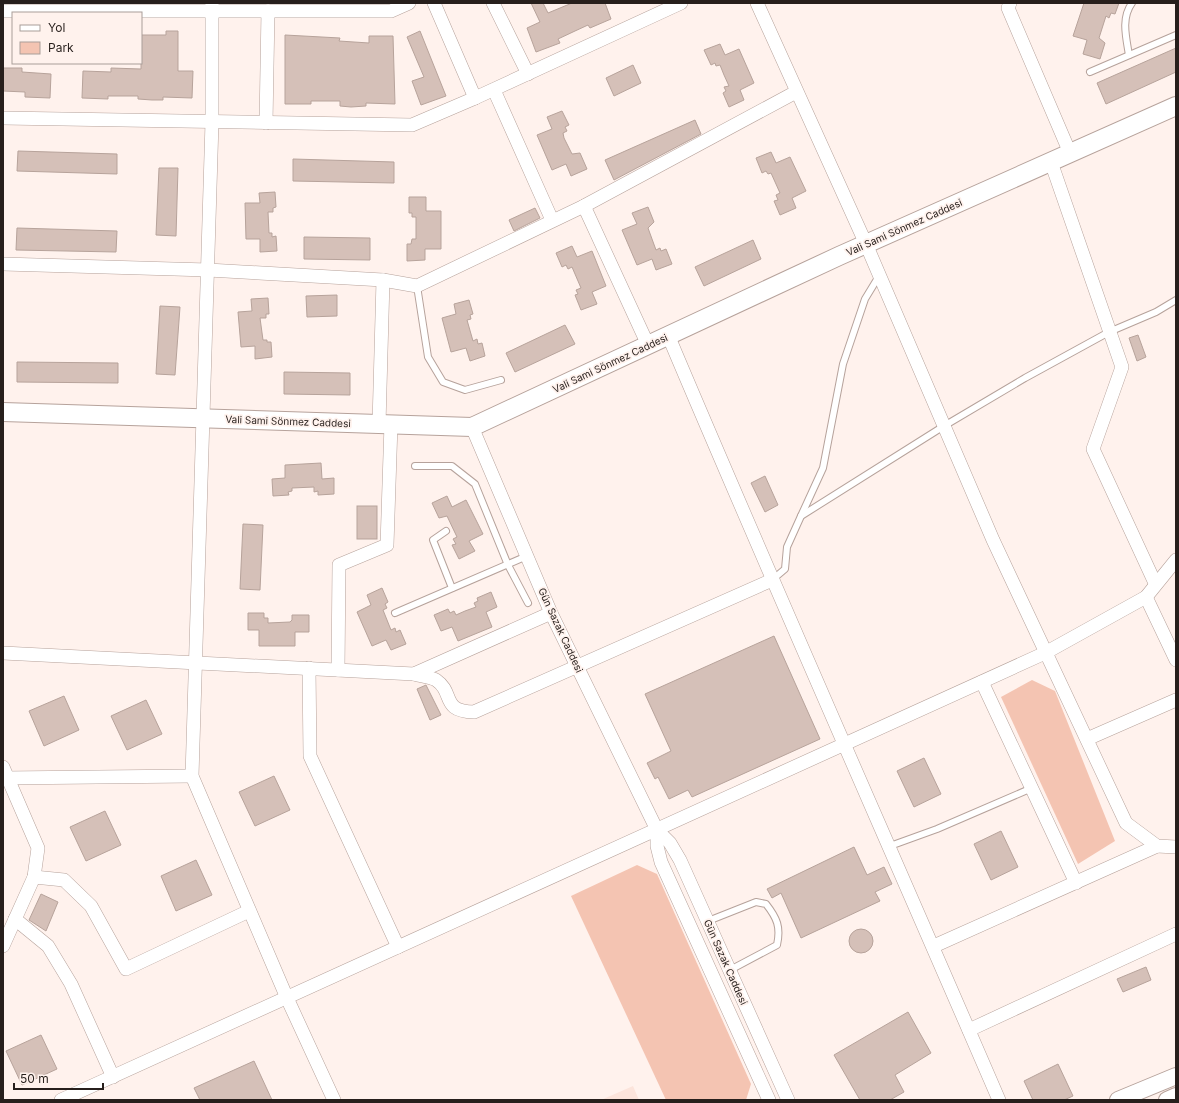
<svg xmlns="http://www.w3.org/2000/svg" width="1179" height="1103" viewBox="0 0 1179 1103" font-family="Inter,sans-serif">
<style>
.built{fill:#fce4db}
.green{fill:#f4c4b2}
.building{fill:#d5c0b8;stroke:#b7a39b}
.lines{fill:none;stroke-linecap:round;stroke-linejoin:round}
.service-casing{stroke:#b6a29b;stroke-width:8}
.minor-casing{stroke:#b6a29b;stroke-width:14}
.tertiary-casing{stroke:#b6a29b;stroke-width:18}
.secondary-casing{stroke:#b6a29b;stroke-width:20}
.service{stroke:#fff;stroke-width:6}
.minor{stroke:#fff;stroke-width:13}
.tertiary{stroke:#fff;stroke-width:16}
.secondary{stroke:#fff;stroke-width:18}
.labels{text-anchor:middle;stroke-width:3.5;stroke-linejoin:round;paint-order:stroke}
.street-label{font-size:10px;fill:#271f1c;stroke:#fff2ed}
</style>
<rect width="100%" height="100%" fill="#fff2ed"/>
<!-- built -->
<path class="built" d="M633,1086L639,1100H601Z"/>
<!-- green -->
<g class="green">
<path d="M1032,680L1055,691L1115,841L1078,864L1001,697Z"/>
<path d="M637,865L657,874L751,1084L746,1100H666L571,896Z"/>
</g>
<!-- building -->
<g class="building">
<path d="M531,3H543L548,13L572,3H605L611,19L590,28L588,25L575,31L558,39L560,43L536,52L527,28L540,22Z"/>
<path d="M1084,3H1119L1115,14L1111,13L1109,18L1106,16L1099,38L1105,43L1100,59L1083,54L1087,40L1073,36Z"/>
<path d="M166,31H178V71H193L192,98L163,97V100H152L138,99V96H108V99L82,98L83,71L111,72V68L141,69V35H166Z"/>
<path d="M420,31L446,96L421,105L412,81L424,77L407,37Z"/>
<path d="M285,35L340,38L339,41L369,43V36H393L395,104L366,103V106L351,107L340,106V101H311V104H285Z"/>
<path d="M720,44L725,55L739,49L754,83L740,90L744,100L729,107L723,93L726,91L724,87L729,86L724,75L720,65L716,66L715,63L711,65L704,50Z"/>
<path d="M1176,48V72L1106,104L1097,83Z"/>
<path d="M633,65L641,83L614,96L606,78Z"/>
<path d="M3,68H22V72L51,74L50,98L25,97V92L3,91Z"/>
<path d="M562,111L569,125L565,127L567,131L563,133L564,138L572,154L580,153L587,169L571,176L566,164L552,170L537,135L552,129L547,117Z"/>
<path d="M695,120L701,134L614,180L605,160Z"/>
<path d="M18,151L117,154V174L17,171Z"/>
<path d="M771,152L776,163L790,157L806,191L792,198L796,208L780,215L774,201L778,200L776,195L780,193L771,173L768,174L766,171L762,173L756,158Z"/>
<path d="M293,159L394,162V183L293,181Z"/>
<path d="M159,168H178L176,236L156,235Z"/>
<path d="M275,192L276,207L273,208V212H268L269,233H272V237L276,236L277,251L260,252V239H246L245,203H260L259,193Z"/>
<path d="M409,197H426V211H441V249H425V260L407,261V244H411L412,239H416V217H412V213H409Z"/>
<path d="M648,207L654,222L648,228L656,250L660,248L661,251L666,249L672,264L656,270L652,259L637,265L622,230L637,224L632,213Z"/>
<path d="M535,208L540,218L514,231L509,220Z"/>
<path d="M17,228L117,231L116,252L16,250Z"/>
<path d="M304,237L370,238V260L304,259Z"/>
<path d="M753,240L761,259L704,286L695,267Z"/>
<path d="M572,246L577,257L592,251L606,286L592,292L597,304L581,310L575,295L578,294L576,290L581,288L572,267L568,269L566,265L562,267L556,253Z"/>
<path d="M337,295V316L307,317L306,296Z"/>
<path d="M268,298L269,314H266V318H260L263,340H267V342H271L272,357L255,359V346L241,347L238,312L252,311L251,299Z"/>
<path d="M469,300L473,314L470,315L471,319L467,320L473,341L477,339L478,344L482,343L485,356L470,361L466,348L451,352L442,318L456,314L454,304Z"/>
<path d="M160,306L180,307L175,375L156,374Z"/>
<path d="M565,325L575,344L515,372L506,353Z"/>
<path d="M1138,335L1146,357L1137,361L1129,338Z"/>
<path d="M17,362L118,363V383L17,382Z"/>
<path d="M284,372L350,373V395L284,394Z"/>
<path d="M321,463L322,479L334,478V494L318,495V491L314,492V487L292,488V491L288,492L289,495L273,496L272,479L285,478V465Z"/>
<path d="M765,476L778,505L765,512L751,483Z"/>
<path d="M447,496L452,507L466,500L483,534L469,541L475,551L459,559L452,545L456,544L453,539L457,537L447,516L439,518L432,503Z"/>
<rect x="357" y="506" width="20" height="33"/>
<path d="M243,524L263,525L260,590L240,589Z"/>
<path d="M382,588L388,602L385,604L387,608L383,610L391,630L395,628L396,632L400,630L406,644L391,650L386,640L372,646L357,612L371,605L367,595Z"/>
<path d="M491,592L497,607L486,612L492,627L458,641L452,627L441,631L434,615L448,609L450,613L454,611L456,615L465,611L476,607L474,603L478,601L477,598Z"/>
<path d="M248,613H264V618H268V623L290,622L292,620V615H309V632H295V646H259V630H248Z"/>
<path d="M774,636L820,739L692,797L688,790L669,799L658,777L655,779L647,763L671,751L645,694Z"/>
<path d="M426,685L441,715L430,720L417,689Z"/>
<path d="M64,696L79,730L44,746L29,711Z"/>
<path d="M146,700L162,734L127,750L111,716Z"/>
<path d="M924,758L941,794L914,807L897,771Z"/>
<path d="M274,776L290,810L255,826L239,792Z"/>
<path d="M105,811L121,845L86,861L70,827Z"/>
<path d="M1001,831L1018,867L991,880L974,844Z"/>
<path d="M854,847L867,875L884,867L892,884L875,892L880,901L801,938L781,893L772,898L767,889Z"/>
<path d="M196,860L212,895L176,911L161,876Z"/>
<path d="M41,894L58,902L46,931L29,920Z"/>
<circle cx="861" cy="941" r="12"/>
<path d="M1146,967L1151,980L1123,992L1117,979Z"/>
<path d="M908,1012L931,1053L895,1075L904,1092L890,1100H860L834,1055Z"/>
<path d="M41,1035L57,1069L22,1085L6,1051Z"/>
<path d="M254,1061L272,1100H200L194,1088Z"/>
<path d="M1058,1064L1073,1096L1064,1100H1033L1024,1081Z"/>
</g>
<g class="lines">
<!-- service casing -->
<g class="service-casing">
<g id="service">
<path d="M1129,55C1126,37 1121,18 1132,3"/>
<path d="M1090,72L1176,35"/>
<path d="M417,286L428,357L443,382L465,390L501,380"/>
<path d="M415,466H452L475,484L508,565L528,603"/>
<path d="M801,516L823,468L843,364L865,299L879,276"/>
<path d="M446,531L433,540L452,588"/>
<path d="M772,580L785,569L787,547L801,516L944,426L1025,378L1109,332L1156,312L1176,300"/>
<path d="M395,613L527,556"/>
<path d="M890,846L937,829L1032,788"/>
<path d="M708,921L756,902L766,904C777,918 781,927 777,945L730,970"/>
</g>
</g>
<!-- minor casing -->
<g class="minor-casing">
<g id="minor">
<path d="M212,3V122L192,776L287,998L334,1100"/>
<path d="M434,3L475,98"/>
<path d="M493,3L528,74"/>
<path d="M757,3L866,244L993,540L1126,823L1157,846L1176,847"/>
<path d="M1010,3L1008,8L1070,153"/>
<path d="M3,11H391L409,3"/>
<path d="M494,90L552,220"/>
<path d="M3,118L412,125L475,98L681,3"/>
<path d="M266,123L268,11"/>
<path d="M1051,162L1122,367L1093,449L1155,583"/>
<path d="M584,206L648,345"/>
<path d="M3,264L208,270L383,280L417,286L584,206L796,92"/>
<path d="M668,335C776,591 889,845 999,1100"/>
<path d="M379,424L383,280"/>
<path d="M472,427L551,613L657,830L670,843L680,860L788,1100"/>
<path d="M1146,597L1176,660"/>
<path d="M3,653L414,674L551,613"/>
<path d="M309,668L310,756L398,947"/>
<path d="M338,670L339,565L387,545L391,424"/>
<path d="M414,674C421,676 431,677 436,680C455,693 440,711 474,712L772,580"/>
<path d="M982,682L1076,883"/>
<path d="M1087,739L1176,700"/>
<path d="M3,767L38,848L34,877L3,946"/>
<path d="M3,778L192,776"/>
<path d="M657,830V846L661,862L769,1100"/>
<path d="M34,877L64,880L91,906L126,969L249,911"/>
<path d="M15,919L48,946L71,984L113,1077"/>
<path d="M934,946L1157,846"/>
<path d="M969,1030L1176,934"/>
<path d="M61,1100L1045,653L1146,597L1176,560"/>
</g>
</g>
<!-- tertiary casing -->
<g class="tertiary-casing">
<g id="tertiary">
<path d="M1118,1100L1176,1076"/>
<path d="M1167,1100L1176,1096"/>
</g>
</g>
<!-- secondary casing -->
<g class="secondary-casing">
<path id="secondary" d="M3,412L472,427L839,256L1176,106"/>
</g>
<!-- service -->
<use href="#service" class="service"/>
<!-- minor -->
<use href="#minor" class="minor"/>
<!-- tertiary -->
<use href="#tertiary" class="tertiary"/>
<!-- secondary -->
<use href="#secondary" class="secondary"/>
</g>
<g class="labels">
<!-- street labels -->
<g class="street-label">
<text transform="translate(904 227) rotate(-24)" y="4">Vali Sami Sönmez Caddesi</text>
<text transform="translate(610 363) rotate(-25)" y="4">Vali Sami Sönmez Caddesi</text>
<text transform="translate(288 421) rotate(2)" y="4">Vali Sami Sönmez Caddesi</text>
<text transform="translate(561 630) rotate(65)" y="4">Gün Sazak Caddesi</text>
<text transform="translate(726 962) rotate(66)" y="4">Gün Sazak Caddesi</text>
</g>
</g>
<!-- border -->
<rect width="1179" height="1103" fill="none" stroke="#271f1c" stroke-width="8"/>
<!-- legend -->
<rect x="12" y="12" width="130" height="52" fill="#fff2ed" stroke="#a99e99"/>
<rect x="20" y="25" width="20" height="6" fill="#ffffff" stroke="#a99e99"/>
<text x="48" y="32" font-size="12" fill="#271f1c">Yol</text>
<rect x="20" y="42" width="20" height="12" fill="#f4c4b2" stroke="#a99e99"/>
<text x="48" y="52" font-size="12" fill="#271f1c">Park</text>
<!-- scale -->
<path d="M14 1083v6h89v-6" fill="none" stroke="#271f1c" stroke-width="2"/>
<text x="20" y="1083" font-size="12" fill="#271f1c" stroke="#fff2ed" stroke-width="3" paint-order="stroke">50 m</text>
</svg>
